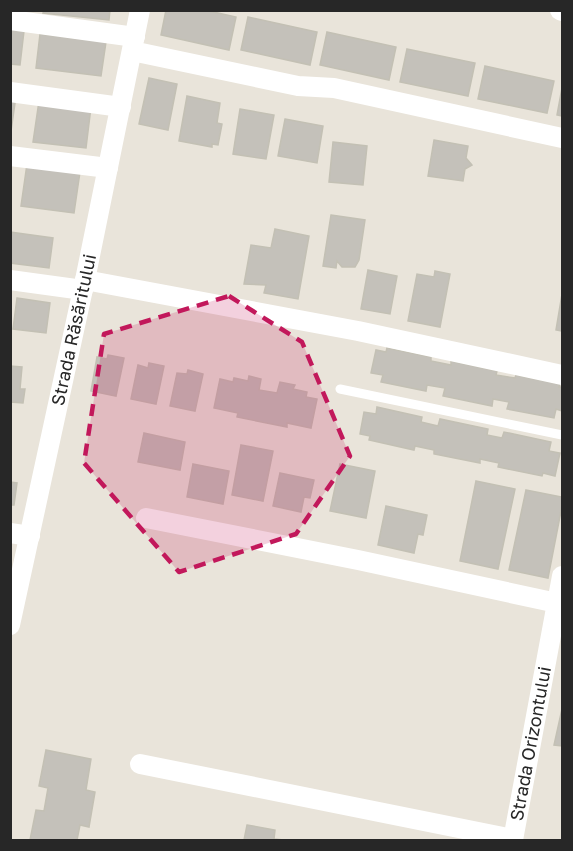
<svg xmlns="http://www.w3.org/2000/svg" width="573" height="851" viewBox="0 0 573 851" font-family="'Golos Text',sans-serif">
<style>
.building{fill:#c4c1ba;stroke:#c3c0b4;stroke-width:1.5}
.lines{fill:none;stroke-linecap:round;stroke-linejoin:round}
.service{stroke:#fff;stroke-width:9}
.minor{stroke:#fff;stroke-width:20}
.marked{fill:#c2185b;fill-opacity:0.2;stroke:#c2185b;stroke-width:4.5;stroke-dasharray:12 8;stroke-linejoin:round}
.labels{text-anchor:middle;stroke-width:6;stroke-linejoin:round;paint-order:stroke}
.street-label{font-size:18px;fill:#272727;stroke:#fff}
</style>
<rect width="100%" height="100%" fill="#e9e4da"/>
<!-- building -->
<g class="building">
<path d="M44,10H110L109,20L43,13Z"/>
<path d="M166,10H205L236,17L229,50L161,35Z"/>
<path d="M248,17L317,32L310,65L241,50Z"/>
<path d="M10,29L24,31L20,65L10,64Z"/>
<path d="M327,32L396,47L389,80L320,65Z"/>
<path d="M40,34L106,42L101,76L36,68Z"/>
<path d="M407,49L475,63L468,96L400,82Z"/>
<path d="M485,66L554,81L547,113L478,99Z"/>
<path d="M149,78L177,84L168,130L139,124Z"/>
<path d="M562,88V116L557,115Z"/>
<path d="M10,96H16L10,138Z"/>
<path d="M187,96L220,103L217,123L222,124L218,145L212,144V147L179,141Z"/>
<path d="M39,101L91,107L86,148L33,142Z"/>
<path d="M240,109L274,115L266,159L233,154Z"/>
<path d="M285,119L323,126L317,163L278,156Z"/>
<path d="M434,140L468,146L466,158L472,165L465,169L463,181L428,176Z"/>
<path d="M333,142L367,146L363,185L329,182Z"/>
<path d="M27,164L80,172L74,213L21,206Z"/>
<path d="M331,215L365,220L359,260L355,267H342L337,261L336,268L323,266Z"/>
<path d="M275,229L309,236L298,299L264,293L266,285L244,284L251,245L271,248Z"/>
<path d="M10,232L53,238L49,268L10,263Z"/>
<path d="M368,270L397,276L390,314L361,309Z"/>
<path d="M435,271L450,274L440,327L408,321L417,274L434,277Z"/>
<path d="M562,294V331L556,330Z"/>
<path d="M17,298L50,303L46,333L13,329Z"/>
<path d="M387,348L431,357V361L451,365V361L497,371L496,375L515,378L516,375L560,384L559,387H562V411L556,409L554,418L507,409L509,402L493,399L492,406L443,396L445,388L427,385L426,391L381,382L383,375L371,373L376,350L386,352Z"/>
<path d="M108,355L124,358L116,396L91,391L97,357L107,359Z"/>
<path d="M149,363L164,366L156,404L131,399L138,365L148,368Z"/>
<path d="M10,366L22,367L20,389H25L23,403L10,402Z"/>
<path d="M188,370L203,374L195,411L170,406L177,373L187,374Z"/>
<path d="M249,376L261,379L259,390L277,393L280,382L295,385L293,389L307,392L306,397L317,399L311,428L287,423V427L237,417L238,413L214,408L220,379L233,382L234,378L248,381Z"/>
<path d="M377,407L422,417L421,422L438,426L440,419L488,429L487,435L502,438L504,432L551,442L549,451L560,453L555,476L543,473L542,476L498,467L499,463L480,459V463L434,454V450L415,446L414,450L369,440L370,436L360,434L364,412L376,414Z"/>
<path d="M144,433L185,442L180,470L138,462Z"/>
<path d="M241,445L273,451L263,501L232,495Z"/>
<path d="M193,464L229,471L223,504L187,497Z"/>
<path d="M340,464L375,471L366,518L330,511Z"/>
<path d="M280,473L314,480L310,498L304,497L301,512L273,506Z"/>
<path d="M476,481L515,489L498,569L460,561Z"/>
<path d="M10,482L17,483L14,505H10Z"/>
<path d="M526,490L562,497V506L548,578L509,570Z"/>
<path d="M386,506L427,515L423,535L418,534L414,553L378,545Z"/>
<path d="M562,709V746L554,745Z"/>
<path d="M46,750L91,759L86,790L95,792L89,827L80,825L77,840H30L36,810L44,811L48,788L39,786Z"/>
<path d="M247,825L275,830L274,839L284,840H244Z"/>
</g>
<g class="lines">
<!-- service -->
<path class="service" d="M340,389L562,435"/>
<!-- minor -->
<g class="minor">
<path d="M560,10L562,11"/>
<path d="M10,20L135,37"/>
<path d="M132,51L298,86L334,88L562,138"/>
<path d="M10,92L121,107"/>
<path d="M10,156L108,168"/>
<path d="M10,280L83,290"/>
<path d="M85,280L358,331L562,375"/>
<path d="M146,518L358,560L557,603"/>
<path d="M10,533L30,536"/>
<path id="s1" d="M10,625L85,280L140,10"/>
<path d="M140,764L513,839"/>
<path id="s2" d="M513,840L562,576"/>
</g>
</g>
<!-- marked area -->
<path class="marked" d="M229,296L302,342L350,456L296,534L179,572L84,463L104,334Z"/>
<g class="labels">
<!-- street labels -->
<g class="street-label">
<text dy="6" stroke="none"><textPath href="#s1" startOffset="302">Strada Răsăritului</textPath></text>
<text dy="6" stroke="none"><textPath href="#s2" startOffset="98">Strada Orizontului</textPath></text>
</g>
</g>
<!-- border -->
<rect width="573" height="851" fill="none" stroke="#272727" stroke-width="24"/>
</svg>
